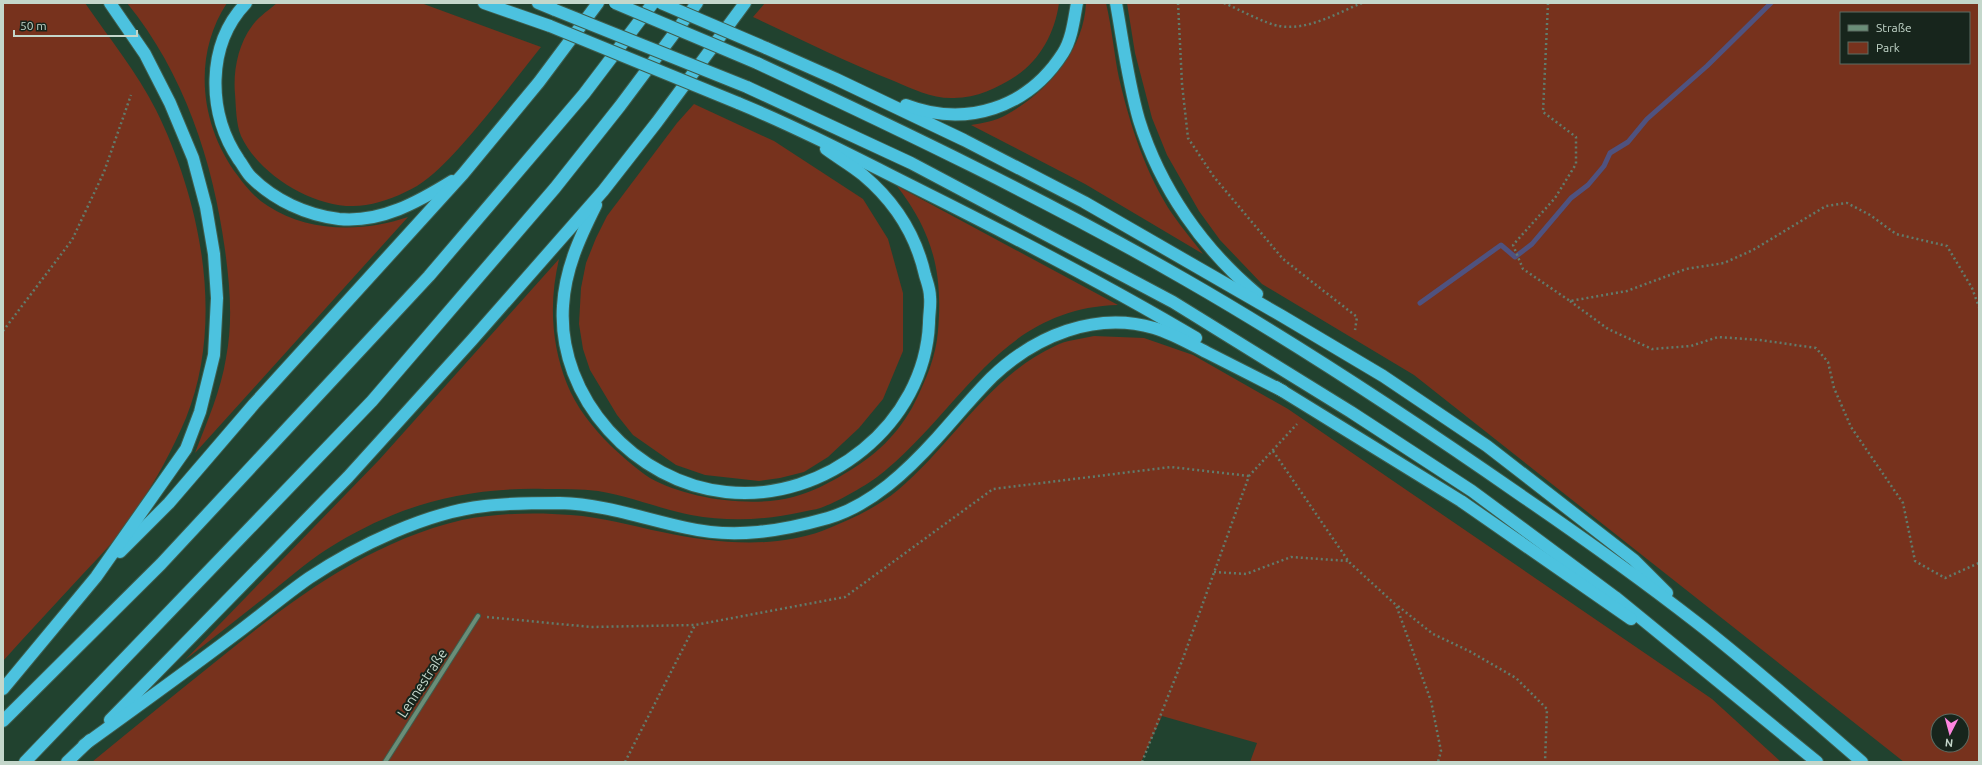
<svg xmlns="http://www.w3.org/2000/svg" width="1982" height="765" viewBox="0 0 1982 765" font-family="Ubuntu,sans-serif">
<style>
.green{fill:#77321d;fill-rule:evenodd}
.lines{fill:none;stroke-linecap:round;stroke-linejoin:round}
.stream{stroke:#4f527f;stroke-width:5}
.minor-casing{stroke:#3e5d4d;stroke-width:6}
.motorway-casing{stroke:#3e5d4d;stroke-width:14}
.path{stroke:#617c6c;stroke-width:2.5;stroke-dasharray:2 3;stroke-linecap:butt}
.minor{stroke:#6a8e78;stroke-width:4}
.motorway{stroke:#4cc2df;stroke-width:12}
.motorway-bridge-casing{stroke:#3e5d4d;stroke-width:14;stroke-linecap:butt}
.motorway-bridge{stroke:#4cc2df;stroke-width:12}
.labels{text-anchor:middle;stroke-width:4;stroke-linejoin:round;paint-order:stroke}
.street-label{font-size:14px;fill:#c4d7cb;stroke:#17251c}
</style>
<rect width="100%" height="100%" fill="#21422f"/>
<!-- green -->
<g class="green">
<path d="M3,3H85C109,38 137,72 156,110C201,201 225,321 186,418C169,458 146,498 120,533C109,547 95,561 82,575C56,603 29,632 3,661Z"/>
<path d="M127,3H227C192,56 200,126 238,176C246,187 256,199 268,206C309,233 364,232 408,217L195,453C207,422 221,390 226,358C233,322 230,286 225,250C213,161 184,73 127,3Z"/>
<path d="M277,3H421L541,47C514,81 488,116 459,148C446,162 433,176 417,186C401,195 384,202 366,205C321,213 260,177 241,136C236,124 236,107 235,94C233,71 238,45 252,26C258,17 269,10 277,3Z"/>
<path d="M765,3H1059C1055,32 1041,59 1016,76C997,88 977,98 954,98C933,99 913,89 894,81C846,62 800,39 753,17Z"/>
<path d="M1086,3H1106C1112,28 1114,54 1119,78C1130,125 1146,175 1173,215C1182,228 1193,241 1203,254L1085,184L971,125C983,123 996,121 1006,115C1046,93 1084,51 1086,3Z"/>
<path d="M1127,3H1979V762H1904L1414,375L1262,284L1220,240L1199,211L1167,155L1152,118L1135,53ZM1841,13H1969V63H1841ZM1938,721H1962V745H1938Z"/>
<path d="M694,104L774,141L863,199L888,239L903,293V351L883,399L859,428L828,457L804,472L780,478L759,481L705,475L676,465L633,435L617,415L590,370L583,349L579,324L581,288L586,263L596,238L607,216L677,123Z"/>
<path d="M897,186L1118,305C1003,308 964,404 887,469C873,482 841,500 823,507C817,510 809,510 802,512C766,520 729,522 691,515C660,509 630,496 598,491C581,489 563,489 545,489C468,487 404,503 337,543C313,557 291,576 269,594C241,616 213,638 185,660L379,460L559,259C549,302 551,343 567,384C576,407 593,428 610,445C622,456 636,469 650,478C687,499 752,508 793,497C811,492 828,484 844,474C874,457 899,434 915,402C926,379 936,357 938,331C943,273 933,233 897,186Z"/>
<path d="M1094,336L1144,338L1193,355L1288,409L1712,699L1781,762H1250L1257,743L1162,716L1141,762H92C131,730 170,698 209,667C285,605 364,543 462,520C497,513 536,512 571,515C602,517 632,526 662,532C714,543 771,549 822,531C849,520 875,509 898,490C952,445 989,376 1055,346C1066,340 1081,339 1094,336Z"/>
</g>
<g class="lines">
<!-- stream -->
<path class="stream" d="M1420,303L1501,245L1515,257L1532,244L1571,198L1588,185L1604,166L1610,153L1628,142L1647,119L1707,66L1771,3"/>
<!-- minor casing -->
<g class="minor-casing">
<path id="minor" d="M385,762L478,616"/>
</g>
<!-- motorway casing -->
<g class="motorway-casing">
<g id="motorway">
<path d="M246,3C206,45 207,113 239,160C243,165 246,172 251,177C274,200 306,215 339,219C381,223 418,202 452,181"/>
<path d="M484,3L550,26"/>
<path d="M538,3L555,10"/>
<path d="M1116,3C1123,42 1128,82 1139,120C1160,188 1203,249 1257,294"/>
<path d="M766,48L836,79L964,140L1084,202L1282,316L1383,376L1487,446L1634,560L1667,593"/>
<path d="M757,63C903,131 1047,200 1186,280C1301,346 1411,419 1519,494C1579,535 1638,577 1696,622C1753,666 1807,715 1862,762"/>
<path d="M747,87L911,163L1173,302L1351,412L1472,491L1615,597L1817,762"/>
<path d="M738,103C801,129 862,161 924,192C1016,238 1107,285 1196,338"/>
<path d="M906,105C966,128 1028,108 1063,53C1072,39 1074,19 1077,3"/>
<path d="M596,205C580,237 565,269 563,306C557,398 636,483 726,492C825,503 925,424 929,323C929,314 931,305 930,297C930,289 927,282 925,275C916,235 894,201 863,175C851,165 838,158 826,149"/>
<path d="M1276,387L1461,501L1631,619"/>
<path d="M120,552L169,503L254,404L463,174L539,82L598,3"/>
<path d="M3,689L96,577L186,449L200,412L214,355L217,298L214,254L206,207L193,158L170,103L145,54L110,3"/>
<path d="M110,720L348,477L472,340L603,191L657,122L745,3"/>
<path d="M3,721L161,564L429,276L584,94L653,3"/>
<path d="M84,745C134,709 184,673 233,636C259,617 283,596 309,578C357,546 427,512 485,506C509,503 535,503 560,503C603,504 645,519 687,528C735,539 782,531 828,518C872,505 908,470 937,438C955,418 973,396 992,377C1035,336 1095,311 1154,328C1174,334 1192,345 1210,354C1234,366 1259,379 1283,391"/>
<path d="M25,762L372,401L555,188L620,106L697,3"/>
<path d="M67,762L90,740"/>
</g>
</g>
<!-- path -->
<g class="path">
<path d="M1178,3L1182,84L1188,138L1214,177L1283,259L1357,317L1355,330"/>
<path d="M1224,3C1238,9 1266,24 1279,26C1308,31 1337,13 1362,3"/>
<path d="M1548,3L1543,112L1576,137V164L1555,198L1513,245L1523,269L1570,301L1627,291L1686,269L1724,263L1753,250L1826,206L1847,203L1870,215L1896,234L1947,246L1972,288L1979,307"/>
<path d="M1570,301L1608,329L1652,349L1691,346L1718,337L1760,340L1816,348L1828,362L1834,388L1851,427L1903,503L1915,561L1945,578L1979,563"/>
<path d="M3,331L72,240L104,172L131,95"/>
<path d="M1273,451L1349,562L1396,605L1431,701L1441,751L1438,762"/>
<path d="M1214,572L1246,574L1291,557L1349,561"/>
<path d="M1398,606L1433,634L1469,651L1516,678L1547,709L1545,762"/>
<path d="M487,617L591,627L695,625L845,597L993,489L1171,467L1249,476"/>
<path d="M625,762L695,625"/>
<path d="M1142,762L1182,661L1249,476L1297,424"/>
</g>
<!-- minor -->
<use href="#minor" class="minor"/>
<!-- motorway -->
<use href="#motorway" class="motorway"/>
<!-- motorway-bridge casing -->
<g class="motorway-bridge-casing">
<g id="motorway-bridge">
<path d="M615,3L757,63"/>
<path d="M661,3L766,48"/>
<path d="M555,10L747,87"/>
<path d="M550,26L738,103"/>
</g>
</g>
<!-- motorway-bridge -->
<use href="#motorway-bridge" class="motorway-bridge"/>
</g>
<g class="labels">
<!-- street labels -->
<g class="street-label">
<text transform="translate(422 683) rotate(-57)" y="5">Lennestraße</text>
</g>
</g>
<!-- border -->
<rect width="1982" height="765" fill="none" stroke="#c4d7cb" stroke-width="8"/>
<!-- legend -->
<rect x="1840" y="12" width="130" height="52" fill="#17251c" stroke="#5c6c62"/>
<rect x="1848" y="25" width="20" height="6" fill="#6a8e78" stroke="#5c6c62"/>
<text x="1876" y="32" font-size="12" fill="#c4d7cb">Straße</text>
<rect x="1848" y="42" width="20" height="12" fill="#77321d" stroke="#5c6c62"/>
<text x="1876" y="52" font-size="12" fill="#c4d7cb">Park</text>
<!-- north arrow -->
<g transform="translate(1950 733) rotate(186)"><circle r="19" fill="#17251c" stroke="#5c6c62"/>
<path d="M0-3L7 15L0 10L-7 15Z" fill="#fe86e0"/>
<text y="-6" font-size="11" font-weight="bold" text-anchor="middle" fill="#c4d7cb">N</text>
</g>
<!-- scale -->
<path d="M14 30v6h123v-6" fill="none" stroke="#c4d7cb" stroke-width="2"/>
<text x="20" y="30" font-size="12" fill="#c4d7cb" stroke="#17251c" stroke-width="3" paint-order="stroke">50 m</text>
</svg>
